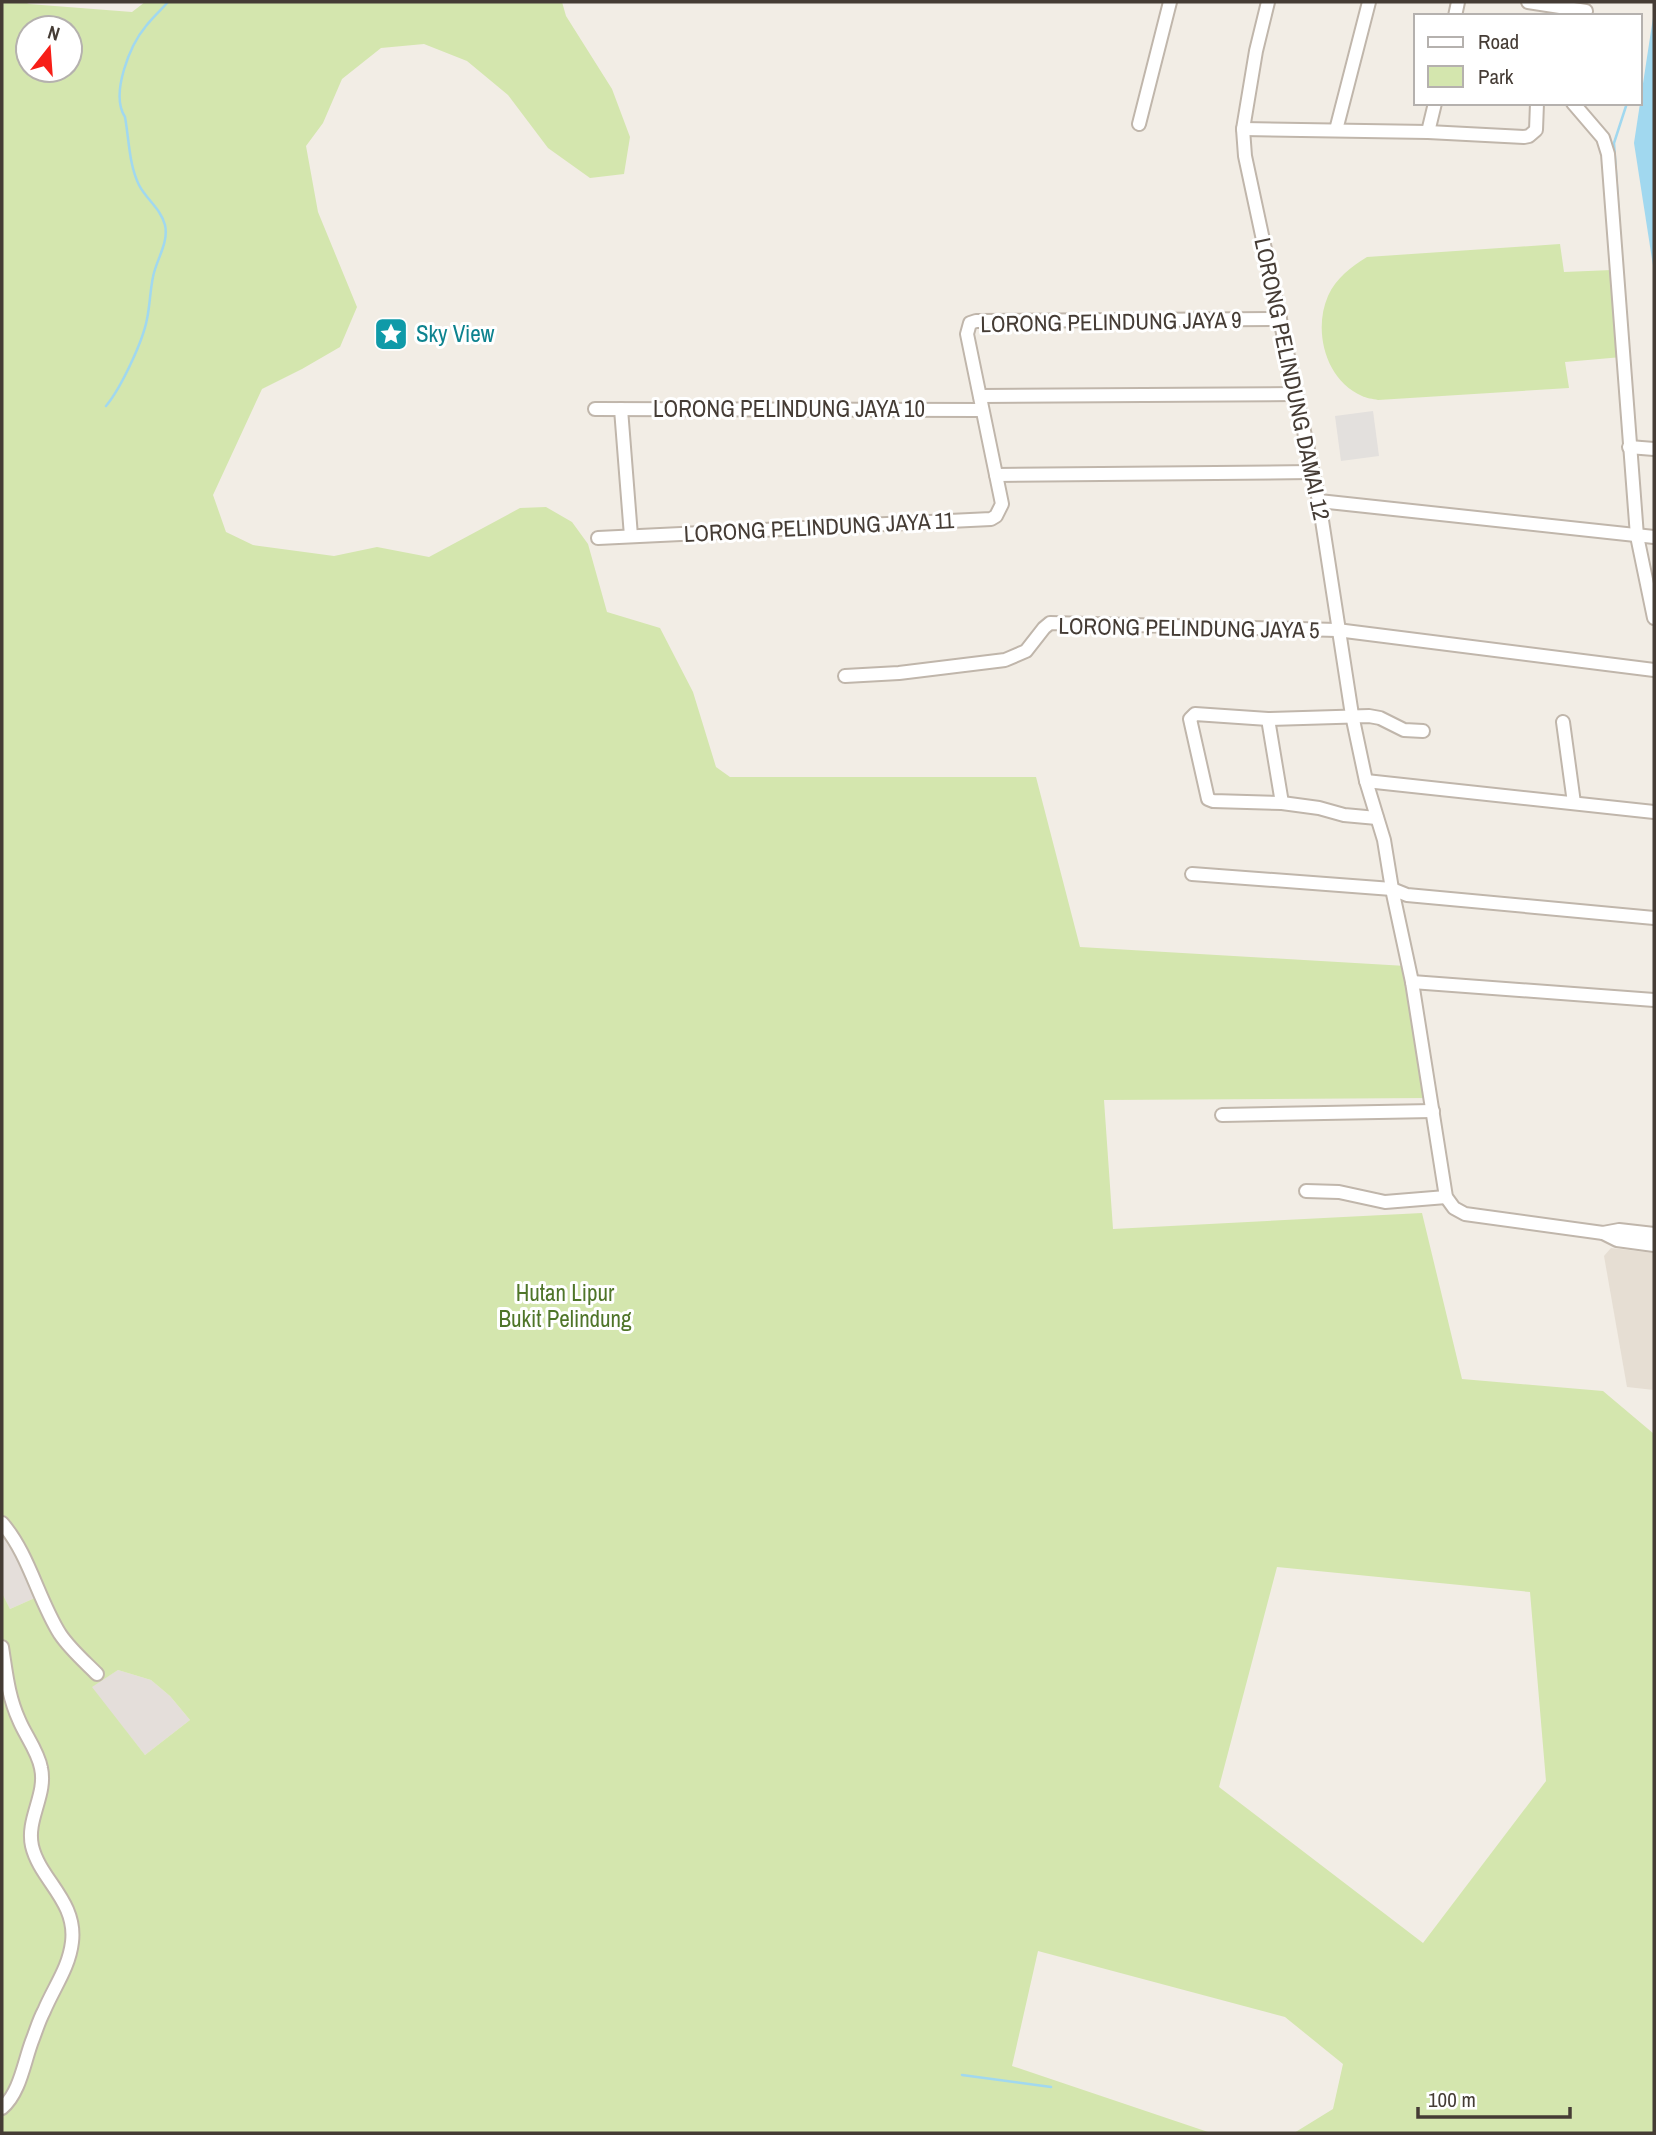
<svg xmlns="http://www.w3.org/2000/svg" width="1656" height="2135" viewBox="0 0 1656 2135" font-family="'Archivo Narrow',sans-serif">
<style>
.residential{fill:#e6ded3}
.industrial{fill:#e4deda}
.green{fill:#d4e6ae;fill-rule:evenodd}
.parking{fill:#e3e0dd}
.water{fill:#a1d8ef}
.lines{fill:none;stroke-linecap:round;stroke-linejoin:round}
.stream{stroke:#a1d8ef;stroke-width:2.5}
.minor-casing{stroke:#c0b6ab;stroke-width:16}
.minor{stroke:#fff;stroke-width:12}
.labels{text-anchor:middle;stroke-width:6;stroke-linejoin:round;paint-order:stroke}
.street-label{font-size:23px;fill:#453c35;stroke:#fff}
.culture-label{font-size:23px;fill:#0d838f;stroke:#fff;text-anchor:start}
.park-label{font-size:23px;fill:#4f7529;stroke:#fff}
</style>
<rect width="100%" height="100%" fill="#f2ede5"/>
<!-- residential -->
<path class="residential" d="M1611,1248L1654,1253V1390L1627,1387L1604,1256Z"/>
<!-- industrial -->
<g class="industrial">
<path d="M9,1536L37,1597L10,1609L2,1593V1538Z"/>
<path d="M118,1670L151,1680L170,1696L190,1720L145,1755L91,1687Z"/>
</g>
<!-- green -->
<g class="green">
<path d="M2,2H25L29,4L132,12L145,2H562L566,16L612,89L630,137L624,174L590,178L548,148L508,95L467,61L424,44L381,48L342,79L323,123L306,146L318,212L357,307L340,347L302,369L262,389L213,495L226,532L253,545L334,556L377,547L429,557L520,508L546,507L572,522L588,544L607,612L660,628L693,692L716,767L730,777H1036L1080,947L1406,966L1429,1098L1104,1100L1113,1229L1422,1213L1462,1379L1603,1391L1654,1434V2133H1294L1333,2109L1343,2064L1285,2017L1038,1951L1012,2066L1211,2133H2V1593L10,1609L37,1597L8,1536L2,1538ZM28,28H70V70H28ZM1277,1567L1530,1592L1546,1781L1423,1943L1219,1787ZM118,1670L151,1680L170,1696L190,1720L145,1755L92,1687Z"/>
<path d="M1560,244L1564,272L1612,270L1622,357L1565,362L1569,388L1378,400C1373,399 1366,398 1362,396C1325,380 1313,330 1328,296C1336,278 1351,267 1367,257Z"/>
</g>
<!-- parking -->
<path class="parking" d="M1373,411L1379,456L1341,461L1335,416Z"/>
<!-- water -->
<path class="water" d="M1654,11V272L1634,143Z"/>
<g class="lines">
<!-- stream -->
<g class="stream">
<path d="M1623,276L1614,143L1627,103"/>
<path d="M106,406C121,388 143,341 147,319C150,305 150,291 153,277C156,260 169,243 165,225C161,209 146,199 139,185C129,165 129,139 125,117C110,94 130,45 146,26C153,17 161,10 168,2"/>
<path d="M962,2075L1051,2087"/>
</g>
<!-- minor casing -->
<g class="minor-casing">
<g id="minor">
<path d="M1268,2L1256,51L1243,129L1245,156L1319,501L1352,715L1366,781L1384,840L1392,889L1412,982L1446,1197L1454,1208L1465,1214L1603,1233L1617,1240L1654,1245"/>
<path d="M1528,2L1586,11"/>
<path d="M1455,16L1458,2"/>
<path d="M1573,103L1603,138L1608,154L1637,536L1654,618"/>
<path d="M1139,124L1170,2"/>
<path d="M1243,129L1428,132L1524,137L1529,136L1536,130L1537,103"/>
<path d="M1336,130L1369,2"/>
<path d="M1428,132L1435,103"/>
<path d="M980,396L1296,394"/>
<path d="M595,409L982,410"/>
<path d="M621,409L631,536"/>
<path d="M1629,447L1654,449"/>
<path d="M996,475L1312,472"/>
<path d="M1319,501L1654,537"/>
<path d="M598,538L991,519L996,516L1002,504L967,334L970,323L976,321L1280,319"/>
<path d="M845,676L899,673L1005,660L1026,651L1044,628L1050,623L1337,630L1654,670"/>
<path d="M1268,719L1282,803"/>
<path d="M1563,722L1574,803"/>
<path d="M1366,781L1654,812"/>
<path d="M1377,818L1344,815L1319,808L1282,803L1213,801L1208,799L1190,719L1195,714L1268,719L1369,716L1380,718L1404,730L1423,731"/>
<path d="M1192,874L1392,889L1407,895L1654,918"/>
<path d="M1412,982L1654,1000"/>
<path d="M1222,1115L1433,1111"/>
<path d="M1306,1191L1339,1192L1385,1202L1446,1197"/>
<path d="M1603,1233L1619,1230L1654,1234"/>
<path d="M2,1523C29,1554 38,1599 60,1634C70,1649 84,1661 97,1674"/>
<path d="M2,1647C6,1672 8,1696 19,1720C25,1735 38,1751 41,1768C47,1795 26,1819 32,1846C40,1880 77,1901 72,1942C69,1968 54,1987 44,2011C39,2020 36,2031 32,2041C24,2062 20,2093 2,2108"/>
</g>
</g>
<!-- minor -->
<use href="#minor" class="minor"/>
</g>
<!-- icons -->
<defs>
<g id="sight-square" transform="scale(1.75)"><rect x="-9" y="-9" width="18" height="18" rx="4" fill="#0f9aa8" stroke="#fff"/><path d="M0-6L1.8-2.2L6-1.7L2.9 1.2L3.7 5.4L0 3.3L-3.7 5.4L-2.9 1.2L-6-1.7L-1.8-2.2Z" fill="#fff"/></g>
</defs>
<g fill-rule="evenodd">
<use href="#sight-square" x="391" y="334"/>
</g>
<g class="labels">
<!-- street labels -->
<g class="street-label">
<text transform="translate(1111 322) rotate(-1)" y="8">LORONG PELINDUNG JAYA 9</text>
<text transform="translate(1292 379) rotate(78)" y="8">LORONG PELINDUNG DAMAI 12</text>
<text x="789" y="417">LORONG PELINDUNG JAYA 10</text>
<text transform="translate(819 527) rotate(-3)" y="8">LORONG PELINDUNG JAYA 11</text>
<text transform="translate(1189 628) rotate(1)" y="8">LORONG PELINDUNG JAYA 5</text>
</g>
<!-- culture labels -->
<g class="culture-label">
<text x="416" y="342">Sky View</text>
</g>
<!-- park labels -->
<g class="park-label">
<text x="565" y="1301">Hutan Lipur<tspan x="565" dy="26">Bukit Pelindung</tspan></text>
</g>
</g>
<!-- border -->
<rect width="1656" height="2135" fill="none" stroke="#453c35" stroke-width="7"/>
<!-- legend -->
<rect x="1414" y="14" width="228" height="91" fill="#ffffff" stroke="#b5b1ae" stroke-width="2"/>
<rect x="1428" y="37" width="35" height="10" fill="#ffffff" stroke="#b5b1ae" stroke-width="2"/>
<text x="1478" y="49" font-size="21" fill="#453c35">Road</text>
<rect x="1428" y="66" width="35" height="21" fill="#d4e6ae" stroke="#b5b1ae" stroke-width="2"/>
<text x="1478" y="84" font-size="21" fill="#453c35">Park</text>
<!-- north arrow -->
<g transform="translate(49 49) rotate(17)"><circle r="33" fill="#ffffff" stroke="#b5b1ae" stroke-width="2"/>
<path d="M0-5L12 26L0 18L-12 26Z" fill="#f71e17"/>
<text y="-10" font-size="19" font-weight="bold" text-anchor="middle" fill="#453c35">N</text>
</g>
<!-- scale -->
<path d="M1418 2107v10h152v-10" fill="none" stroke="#453c35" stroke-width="3.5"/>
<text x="1428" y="2107" font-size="21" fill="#453c35" stroke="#ffffff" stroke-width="5" paint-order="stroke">100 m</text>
</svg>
